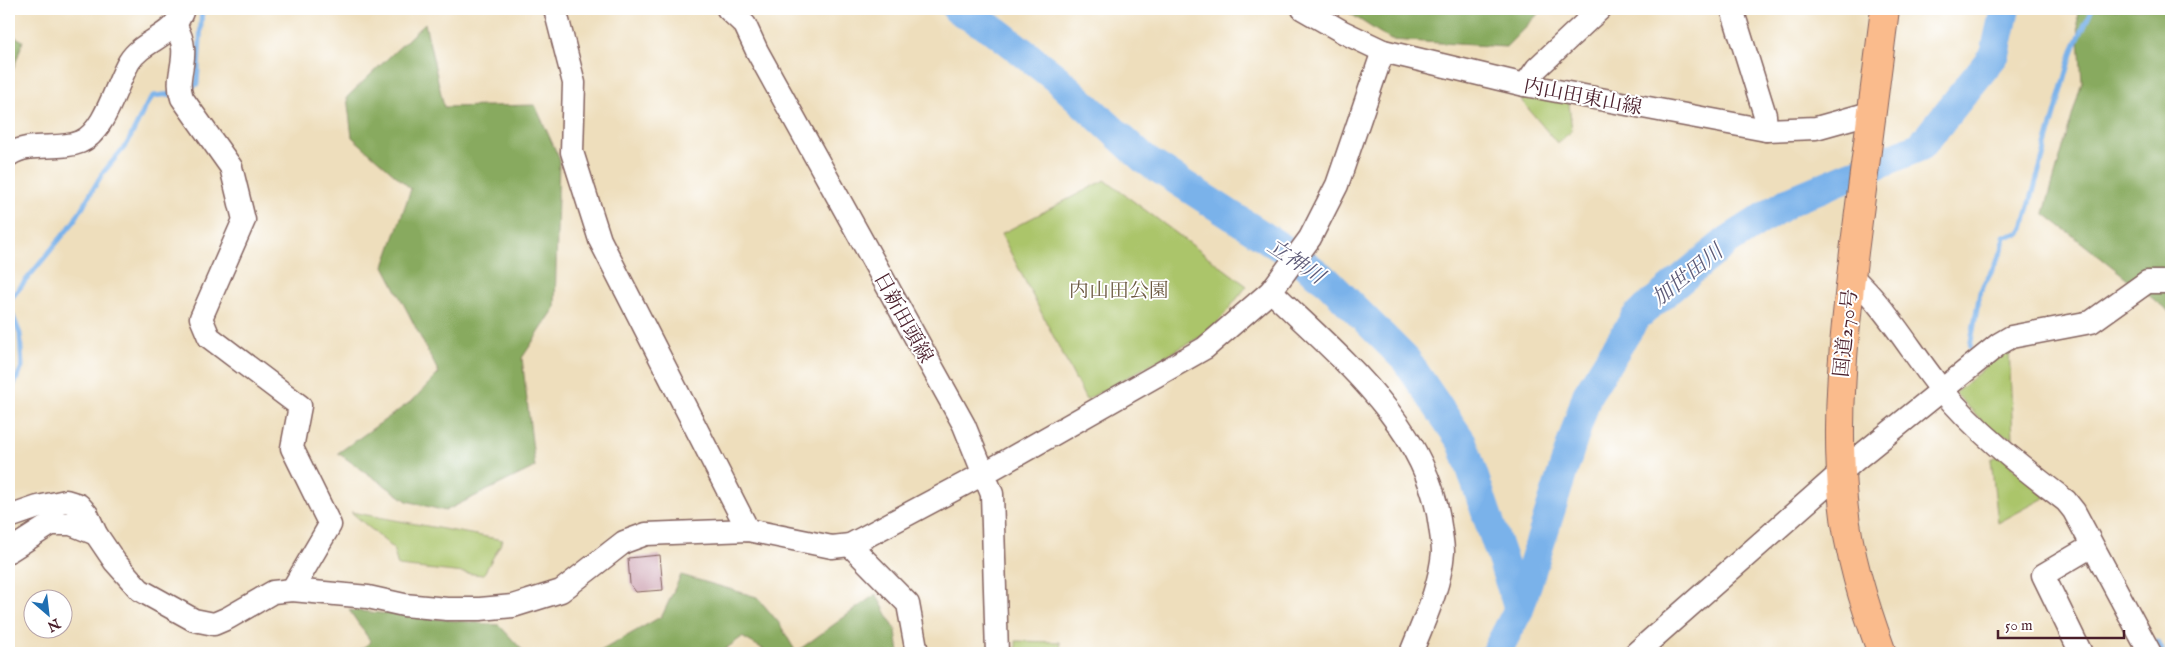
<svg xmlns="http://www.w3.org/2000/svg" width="2180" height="662" viewBox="0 0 2180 662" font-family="'IM FELL English','Noto Serif JP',serif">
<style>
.green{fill:#abc56b;stroke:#7a724b}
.forest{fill:#88aa5f;stroke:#696445}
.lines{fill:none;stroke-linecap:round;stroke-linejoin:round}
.stream{stroke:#7ab2ea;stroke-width:5}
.river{stroke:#7ab2ea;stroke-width:30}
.building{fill:#c696a7}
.minor-casing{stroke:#83625e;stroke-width:25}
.highway-casing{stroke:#83625e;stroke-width:30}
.minor{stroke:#fff;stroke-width:22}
.highway{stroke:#fabb8c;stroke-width:28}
.labels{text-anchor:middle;stroke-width:4;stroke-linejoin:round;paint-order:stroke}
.street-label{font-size:20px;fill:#4a1f2b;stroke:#fff}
.park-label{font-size:20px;fill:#6c5941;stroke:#fff}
.water-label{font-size:21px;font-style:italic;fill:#5d5a77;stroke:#fff}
</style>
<rect width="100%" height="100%" fill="#fff"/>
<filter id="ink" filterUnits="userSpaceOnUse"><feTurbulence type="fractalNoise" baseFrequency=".02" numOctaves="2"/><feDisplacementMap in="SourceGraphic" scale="10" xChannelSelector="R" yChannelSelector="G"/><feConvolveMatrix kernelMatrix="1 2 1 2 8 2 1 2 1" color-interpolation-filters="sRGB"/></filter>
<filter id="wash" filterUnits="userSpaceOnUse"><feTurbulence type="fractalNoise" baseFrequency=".0096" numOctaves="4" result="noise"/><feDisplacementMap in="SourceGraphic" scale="20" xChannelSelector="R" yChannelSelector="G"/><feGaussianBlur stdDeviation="1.12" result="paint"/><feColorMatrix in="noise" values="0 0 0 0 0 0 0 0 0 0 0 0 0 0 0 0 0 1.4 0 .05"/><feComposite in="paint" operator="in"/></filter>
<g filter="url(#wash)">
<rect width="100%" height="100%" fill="#eedebc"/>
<!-- green -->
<g class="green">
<path d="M1519,93L1569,103L1572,131L1557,143L1521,100Z"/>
<path d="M1105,180L1247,286L1211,331L1086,400L1001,234Z"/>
<path d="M2009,347L2013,438L1990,429L1955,393Z"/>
<path d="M2000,455L2046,497L1998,523L1991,459Z"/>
<path d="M351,512L503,540L483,575L398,566L393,548Z"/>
<path d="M1016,641L1060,642L1062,653H1016Z"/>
</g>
<!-- forest -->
<g class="forest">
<path d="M1343,9H1543L1506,47L1391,40Z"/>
<path d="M2077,9H2171V313L2044,213L2082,82Z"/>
<path d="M425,23L444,107L535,105L559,158L555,308L522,358L535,467L445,511L407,501L338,453L413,400L439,373L384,266L411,189L352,137L347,97Z"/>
<path d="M9,33L23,41L9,82Z"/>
<path d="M681,575L757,597L779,623L796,652L876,594L896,631L899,653H770L742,637L720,653H597L662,616Z"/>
<path d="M349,610L499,625L525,653H355L371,642Z"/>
</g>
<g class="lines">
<!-- stream -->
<g class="stream">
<path d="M193,86L197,84L202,9"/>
<path d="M9,301L73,223L102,174L127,144L147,104L153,96L174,94"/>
<path d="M9,306L20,334L22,367L9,395"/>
<path d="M1970,347L1980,292L2002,251L2004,236L2020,234L2023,228L2073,50L2092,9"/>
<path d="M2023,453L2067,489"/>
<path d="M2157,642L2163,653"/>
</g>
<!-- river -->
<g class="river">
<path d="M957,9L997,32L1057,79L1144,159L1294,256L1328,282L1406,360L1462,442L1519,609"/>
<path d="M1496,653L1519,609L1587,395L1636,317L1726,242L1790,201L1921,146L1995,54L2005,9"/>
</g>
</g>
<g id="blocks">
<!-- building -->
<path class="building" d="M660,555L663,590L636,592L630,584L628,558Z"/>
</g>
</g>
<g filter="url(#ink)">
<use href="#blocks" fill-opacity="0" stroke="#83625e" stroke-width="1"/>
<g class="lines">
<!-- minor casing -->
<g class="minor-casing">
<g id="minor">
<path d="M555,9L574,83L572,152L600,240L748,530"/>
<path d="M728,9L745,25L757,51L964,425L992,494L997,653"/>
<path d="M1303,9L1343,32L1383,51L1525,85L1766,130L1816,128L1873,112"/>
<path d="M1732,9L1765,115L1766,130"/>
<path d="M175,25C194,56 173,73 182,98L231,167L244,220L201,318L209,337L300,406L292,448L330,525L292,590"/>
<path d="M1525,85L1537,68L1600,9"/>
<path d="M9,155C29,141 58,151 80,142C105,132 116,84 129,62C143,39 175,37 183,9"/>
<path d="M1851,276C1887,308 1911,352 1941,389C1977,433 2022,467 2066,501L2074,511L2150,653"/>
<path d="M1271,291C1338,356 1428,427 1440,526C1441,534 1443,544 1443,552C1440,588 1424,620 1411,653"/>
<path d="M9,517L38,507L66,501L79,505L87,514L96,534L115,562L140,590L194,620L214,624L228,618L273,592L292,590L368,597L404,605L447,609H480L513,606L561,591L624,542L646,534L748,530L832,547L850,545L985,473L1205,348L1271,291L1310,238L1337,185L1383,51"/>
<path d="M850,545L908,604L917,653"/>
<path d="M9,551L51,524H71L96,534"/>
<path d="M1636,653L1854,461L1999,344L2011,337L2091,322L2147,282H2171"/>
<path d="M2081,653L2043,575L2092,546"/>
</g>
</g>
<!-- highway casing -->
<g class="highway-casing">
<path id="highway" d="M1882,653C1864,604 1848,553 1843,500C1835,417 1844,335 1854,252C1864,171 1875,90 1885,9"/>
</g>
<!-- minor -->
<use href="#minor" class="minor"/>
<!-- highway -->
<use href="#highway" class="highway"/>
</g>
</g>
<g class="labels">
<!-- street labels -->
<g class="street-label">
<text transform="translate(1583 96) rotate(11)" y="7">内山田東山線</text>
<text transform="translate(904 317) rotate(61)" y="7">日新田頭線</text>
<text transform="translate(1845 333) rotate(-84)" y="7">国道270号</text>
</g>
<!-- park labels -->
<g class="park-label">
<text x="1119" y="297">内山田公園</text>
</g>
<!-- water labels -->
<g class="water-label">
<text transform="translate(1296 261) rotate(34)" y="7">立神川</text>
<text transform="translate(1687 275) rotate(-39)" y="7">加世田川</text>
</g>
</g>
<!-- margin -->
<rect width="2180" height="662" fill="none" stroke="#fff" stroke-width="30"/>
<!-- north arrow -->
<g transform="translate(48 614) rotate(152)"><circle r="24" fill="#ffffff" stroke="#b7a5aa"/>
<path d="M0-4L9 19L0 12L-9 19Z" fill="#1f6fb2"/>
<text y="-8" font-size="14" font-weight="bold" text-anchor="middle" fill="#4a1f2b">N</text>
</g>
<!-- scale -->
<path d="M1998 630v8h126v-8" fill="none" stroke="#4a1f2b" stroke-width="2.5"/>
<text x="2005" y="630" font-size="15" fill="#4a1f2b" stroke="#ffffff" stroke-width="4" paint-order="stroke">50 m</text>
</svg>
